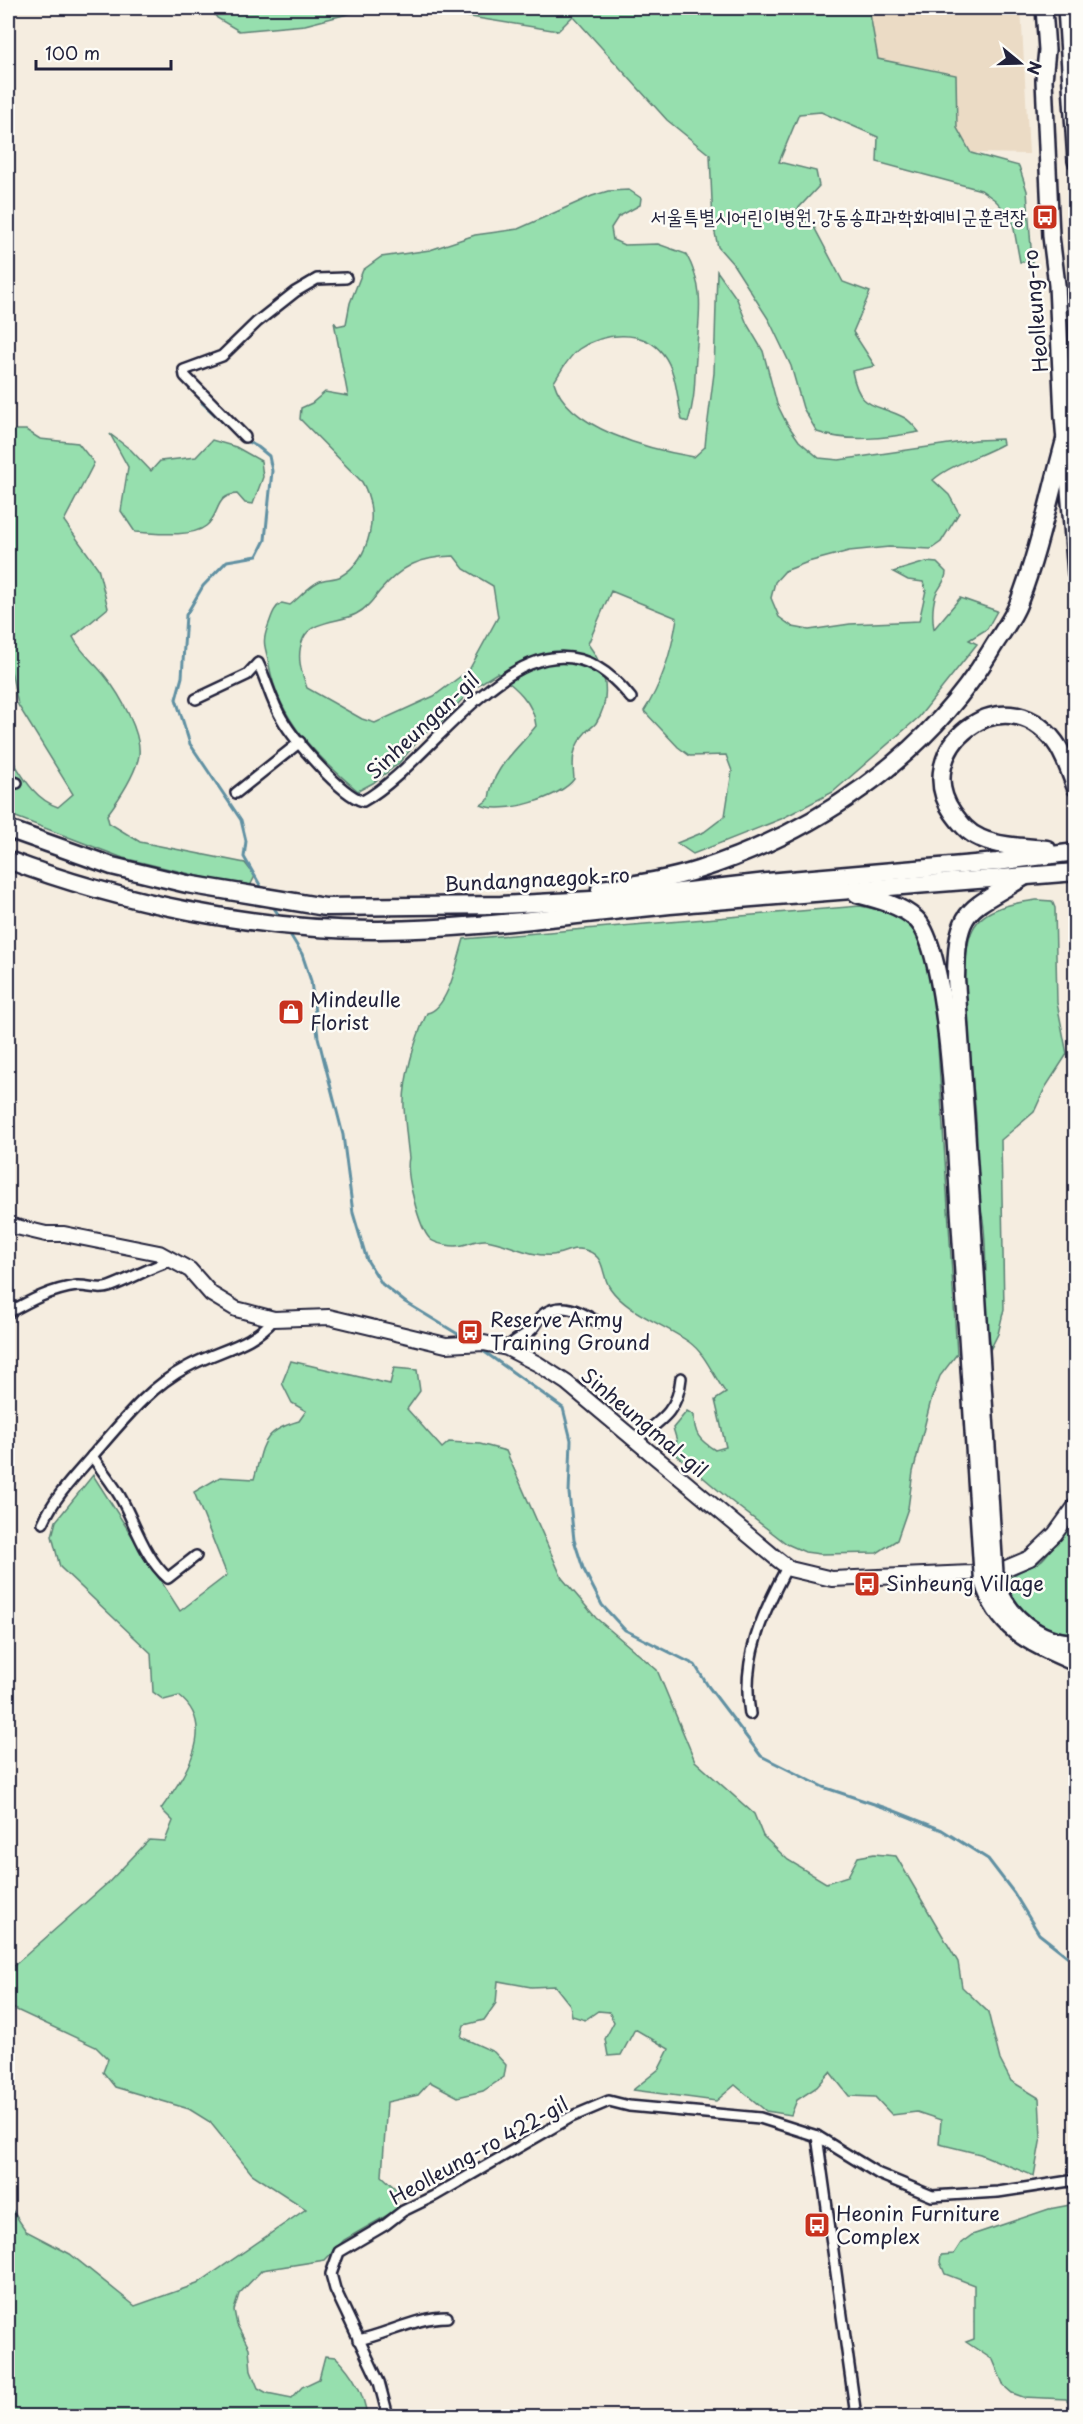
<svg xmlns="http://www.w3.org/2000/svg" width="1083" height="2424" viewBox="0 0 1083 2424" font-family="'Playpen Sans','Poor Story',sans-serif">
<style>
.built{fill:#ebdbc5}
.green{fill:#96dfae;stroke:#5c8074;stroke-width:1.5;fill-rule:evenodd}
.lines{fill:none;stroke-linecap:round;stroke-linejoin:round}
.stream{stroke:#6090a2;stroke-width:3}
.street-casing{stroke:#22223b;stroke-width:14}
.secondary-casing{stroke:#22223b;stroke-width:18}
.primary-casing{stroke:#22223b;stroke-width:20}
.highway-casing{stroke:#22223b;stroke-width:21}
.street{stroke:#fdfcf7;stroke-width:9}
.secondary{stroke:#fdfcf7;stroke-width:14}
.primary{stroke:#fdfcf7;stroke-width:15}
.highway{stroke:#fdfcf7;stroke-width:16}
.highway-bridge-casing{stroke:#22223b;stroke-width:21;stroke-linecap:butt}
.highway-bridge{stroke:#fdfcf7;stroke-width:16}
.labels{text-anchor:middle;stroke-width:5;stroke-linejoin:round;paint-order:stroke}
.poi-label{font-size:20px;fill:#22223b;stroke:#fdfcf7;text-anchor:start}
.street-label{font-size:20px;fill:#22223b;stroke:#fdfcf7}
</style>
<rect width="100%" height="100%" fill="#f5ede0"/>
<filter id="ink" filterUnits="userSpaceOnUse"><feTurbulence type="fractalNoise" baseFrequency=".0167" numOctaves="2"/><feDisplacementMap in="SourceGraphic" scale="12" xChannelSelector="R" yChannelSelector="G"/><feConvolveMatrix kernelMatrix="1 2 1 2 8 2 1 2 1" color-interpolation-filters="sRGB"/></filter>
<g filter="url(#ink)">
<!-- built -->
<path class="built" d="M869,8H1021L1029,154L972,153L957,128L956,75L878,59Z"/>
<!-- green -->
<g class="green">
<path d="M210,8H371L305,25L239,31L217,18Z"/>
<path d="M381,8H869L878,59L956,75L957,128L971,153L1019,166L1027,191L1032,262H1020L1012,218L995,200L981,190L877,162L878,137L821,112L799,114L779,162L816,171L819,186L794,213L814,227L843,282L870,292L853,332L875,366L852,371C860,413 876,402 905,418C910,421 915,427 919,432C886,438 849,443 817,432L803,408L791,366L769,320L733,264L718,247L713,224L710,155L667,120L573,16L558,31L440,12Z"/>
<path d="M629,190L641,198L640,205L618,217L611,228L613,240L624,245L658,244L686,254C707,292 698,318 696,358C694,383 696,395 688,422L682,420C677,399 677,372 663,354C644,329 604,332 579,349C568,357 561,371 554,382C567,429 652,450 694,457L705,447L706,436L714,373L717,271L737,299L747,324L763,351L777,404L786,422L799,441L819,458L839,460L976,440L1002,439L1003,444C980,457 953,463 933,480L949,495L959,513L941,542L931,549L889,547L849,551L808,562L785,571L775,582L771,598L779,617L793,627L809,630L850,624L919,621L926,590L923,582L908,580L893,572L926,562L937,563L946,572C946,581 940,586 936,594C932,606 932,617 934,629L960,598L997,611L987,629L969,640L977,644L919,717L833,792L781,819L693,854L677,843L704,832L725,816L732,771L726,755L690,756L678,747L644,711C662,684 672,649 677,618L611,591L588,644C605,666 613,697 596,723C594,726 589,729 586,732C572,747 572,760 574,779C561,798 502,815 481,805L489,799C492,768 517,750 536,726C534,702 515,687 497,673L473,688L442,721L425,733L399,763L373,783L358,791C316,756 279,720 269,665C266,646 261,645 268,626C272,616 273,608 282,603L290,605C299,598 308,587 318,582C325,578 334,580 341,576C371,558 380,512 362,482L300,419L301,408L312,403L325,392L348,396L334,322L337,326L346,324L350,303L363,270L381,257L430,250L475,235L518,229L592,196L608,191ZM454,556L464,569L493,586L498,617L469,670L434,696L375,723L362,719L307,688C301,671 296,656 303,639C311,620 341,622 356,614C366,609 372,601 379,592C402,565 420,557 454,556Z"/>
<path d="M15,430H26L40,439L78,443L94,463L64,521L98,568L108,608L73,637C81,653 94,662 105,676C119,693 145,737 138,760C132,780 119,799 107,815L109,823L140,842L245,863L255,876L249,888L123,858L8,814V753C22,774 33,799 58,807L73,794L18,705L8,656V437Z"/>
<path d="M110,434L131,450L151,471L160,461L196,457L212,440L236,447L261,461L263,477L253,504L245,503L237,494C214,495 221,514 206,526C191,538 154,533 135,532L121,511L128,467Z"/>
<path d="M1037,900L1052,901L1055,908L1057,1003L1067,1054L1045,1088L1034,1112L1001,1140L1004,1309L998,1334L991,1348C982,1306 989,1262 983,1220C981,1210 978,1200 977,1189C975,1166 978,1143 976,1120C974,1078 955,963 973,929C984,907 1015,903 1037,900Z"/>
<path d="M860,906C917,916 920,929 934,982L957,1354L940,1376L931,1400L913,1472L908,1508L897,1540L877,1553L820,1554L805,1552L787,1544L731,1501L672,1451L677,1441L673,1428L687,1411L694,1415C694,1434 699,1440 715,1450L726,1447L715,1400L726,1393C714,1378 706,1354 689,1342C666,1325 627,1313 610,1288C601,1275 606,1258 588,1251C575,1245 564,1254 552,1255C529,1257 508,1243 486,1240C471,1239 467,1249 446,1245C441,1244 434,1243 430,1239C419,1228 405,1173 409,1158C407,1141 405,1124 404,1107C403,1079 415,1039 427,1013C448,1010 458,958 464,939Z"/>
<path d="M291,1361L390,1384L394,1368L417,1370L420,1391L407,1409L442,1448L449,1442L480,1444L506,1451L562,1578L596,1618L657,1670L695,1761L754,1814L763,1836L788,1860L826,1883L848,1876L858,1857L874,1854L896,1856L958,1962L962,1987L988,2012L1000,2060L1011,2081L1039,2098L1041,2137L1034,2176L980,2154L939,2144L941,2120L917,2112L892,2115L875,2097L849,2096L830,2072L817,2087L797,2100L791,2115L766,2111L735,2085L716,2101L633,2090L659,2069L669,2049L635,2029L621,2055L608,2056L605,2039L614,2022L609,2012L598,2011L585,2020L572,2016L570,2005L555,1986L531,1987L498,1981L496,2003L484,2020L464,2025L461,2037L494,2052L506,2065L504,2077L483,2091L458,2097L430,2082L418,2095L387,2102L382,2176L396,2189L398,2209L344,2240L325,2260L262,2270L239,2294L234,2310L237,2325L249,2348L251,2371L258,2388L267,2393L292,2398L302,2387L319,2379L325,2356L336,2357C352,2373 364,2394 367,2416H8V2204L26,2231L70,2254L135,2306L197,2284L306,2209L252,2174L210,2122L189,2109L115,2087L103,2072L108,2059L96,2047L8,2006V1971L110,1881L149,1840L165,1841L173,1821L161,1809C184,1777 219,1727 179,1696L164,1700L153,1692L151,1653L60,1567L52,1536L56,1521L93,1475L180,1611L227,1575L194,1492L220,1477L254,1479C264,1445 260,1432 299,1421L306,1411L292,1403L282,1383Z"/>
<path d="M1075,1512V1633C1043,1633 1017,1610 1005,1582C1019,1568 1030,1570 1042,1560C1055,1547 1065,1527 1075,1512Z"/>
<path d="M1075,2204H1076L1075,2408L1066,2399L1023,2397L1012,2393L1004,2386L993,2360L966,2342L974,2339V2285L945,2274L940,2262L941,2255L954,2254L961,2243L972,2235L1049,2209Z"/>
</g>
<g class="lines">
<!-- stream -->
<g class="stream">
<path d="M202,403L238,436"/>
<path d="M244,440L258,447L269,456L272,471L265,540L257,556L227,561L203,586L186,615L182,677L176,699L190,744L241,820L246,841L244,857L264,892"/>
<path d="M272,905L280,917"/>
<path d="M288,931L302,954L311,981L318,1037L343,1135L353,1213L367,1260L382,1284L405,1302L466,1339"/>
<path d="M479,1348L563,1408L571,1440L569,1493L574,1540L583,1568L602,1605L625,1630L695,1665L708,1686L761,1756L823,1787L892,1810L942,1830L988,1859L1014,1893L1039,1934L1076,1963"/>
</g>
<!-- street casing -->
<g class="street-casing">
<g id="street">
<path d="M1063,376L1076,375"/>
<path d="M245,437L185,376L184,370L222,356L257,322L295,292L317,279L346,278"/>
<path d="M196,699L247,675L258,663C267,681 271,701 282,719C294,740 341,795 363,801C440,759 536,577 631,698"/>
<path d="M8,780L17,783"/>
<path d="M236,793L300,742"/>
<path d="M8,1313C29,1301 52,1289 77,1286C88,1285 98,1291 109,1287C132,1279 151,1266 174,1260"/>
<path d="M507,1348C514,1340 521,1338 530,1331C536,1327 539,1317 545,1313C564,1301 582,1313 598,1322"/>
<path d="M634,1441C660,1421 678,1412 681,1378"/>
<path d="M92,1456C102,1471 115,1486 123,1502C136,1527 146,1559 168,1578L196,1556"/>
<path d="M43,1523C55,1496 75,1476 94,1454C122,1422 149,1387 187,1367C217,1350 252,1346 274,1319"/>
<path d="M750,1714C741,1660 762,1614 787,1567"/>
<path d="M817,2136L856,2416"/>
<path d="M358,2340C388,2334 416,2317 447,2317"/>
<path d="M388,2416L379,2382L335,2289L331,2274L339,2252L385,2225L403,2211L434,2196L571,2117L609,2101L629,2106L760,2118L817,2136L879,2174L932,2196L998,2192L1076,2180"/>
</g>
</g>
<!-- secondary casing -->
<g class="secondary-casing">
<path id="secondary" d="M8,1225L46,1234H64L159,1253L190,1270L211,1294L236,1309L274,1319L329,1317L446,1345L484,1343L507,1348L538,1364L567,1383L777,1559L790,1569L832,1579L971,1573L1004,1569L1030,1558L1055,1534L1076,1505"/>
</g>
<!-- primary casing -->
<g class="primary-casing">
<g id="primary">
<path d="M1044,8L1047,50L1044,80L1051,236L1057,285L1063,417L1076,574"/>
<path d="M1066,8L1076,161"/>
</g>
</g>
<!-- highway casing -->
<g class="highway-casing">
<g id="highway">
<path d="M8,829L112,866L187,884L325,907L501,905L627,898L767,882L997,862L1076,852"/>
<path d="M1047,849C1025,847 1000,847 980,838C968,833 961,824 953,813C909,752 1002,672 1055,742C1065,755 1070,773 1076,788"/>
<path d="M8,860C118,902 260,931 379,930C487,929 595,911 703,902C827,892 951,883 1076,872"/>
<path d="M600,889C633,885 667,880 698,870C814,833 926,758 990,652C999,636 1013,619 1019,602C1039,550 1050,494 1065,440"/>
<path d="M857,894C876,899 901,905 916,919C951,952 956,1162 960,1218"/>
<path d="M972,1217L956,978C957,906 967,912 1024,877"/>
<path d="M983,1581C998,1631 1031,1643 1076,1663"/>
<path d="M995,1581C1007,1616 1037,1642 1076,1643"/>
</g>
</g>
<!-- street -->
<use href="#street" class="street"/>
<!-- secondary -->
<use href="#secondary" class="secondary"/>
<!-- primary -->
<use href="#primary" class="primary"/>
<!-- highway -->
<use href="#highway" class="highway"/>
<!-- highway-bridge casing -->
<g class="highway-bridge-casing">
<g id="highway-bridge">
<path d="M972,1217L995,1581"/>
<path d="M960,1218L983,1581"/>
</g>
</g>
<!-- highway-bridge -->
<use href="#highway-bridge" class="highway-bridge"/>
</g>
</g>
<!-- icons -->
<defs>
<g id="bus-square" transform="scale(1.35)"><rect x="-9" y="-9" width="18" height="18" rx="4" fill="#c8321e" stroke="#fdfcf7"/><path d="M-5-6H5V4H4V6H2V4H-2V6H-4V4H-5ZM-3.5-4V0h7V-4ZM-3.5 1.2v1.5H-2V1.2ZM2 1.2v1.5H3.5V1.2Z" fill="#fff"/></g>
<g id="shop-square" transform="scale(1.35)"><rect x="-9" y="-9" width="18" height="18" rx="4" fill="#c8321e" stroke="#fdfcf7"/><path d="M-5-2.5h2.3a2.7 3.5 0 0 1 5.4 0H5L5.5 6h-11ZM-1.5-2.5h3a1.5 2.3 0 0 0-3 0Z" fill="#fff"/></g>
</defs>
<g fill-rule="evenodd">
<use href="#bus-square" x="1045" y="217"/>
<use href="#shop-square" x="291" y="1012"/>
<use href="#bus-square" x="470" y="1332"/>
<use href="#bus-square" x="867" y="1584"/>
<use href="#bus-square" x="817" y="2225"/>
</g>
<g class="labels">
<!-- poi labels -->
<g class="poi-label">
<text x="1026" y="224" text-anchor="end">서울특별시어린이병원.강동송파과학화예비군훈련장</text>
<text x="310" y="1007">Mindeulle<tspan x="310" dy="23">Florist</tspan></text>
<text x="490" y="1327">Reserve Army<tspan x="490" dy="23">Training Ground</tspan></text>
<text x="886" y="1591">Sinheung Village</text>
<text x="836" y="2221">Heonin Furniture<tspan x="836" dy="23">Complex</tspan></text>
</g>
<!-- street labels -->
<g class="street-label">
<text transform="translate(1036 311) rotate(-95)" y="7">Heolleung-ro</text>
<text transform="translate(423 726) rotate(-43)" y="7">Sinheungan-gil</text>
<text transform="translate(537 880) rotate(-3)" y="7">Bundangnaegok-ro</text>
<text transform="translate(644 1423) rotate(40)" y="7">Sinheungmal-gil</text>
<text transform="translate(479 2151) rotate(-29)" y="7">Heolleung-ro 422-gil</text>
</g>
</g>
<!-- margin -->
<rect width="1083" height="2424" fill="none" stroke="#fdfcf7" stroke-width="30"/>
<rect x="15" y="15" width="1053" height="2394" fill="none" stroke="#22223b" stroke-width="2" filter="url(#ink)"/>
<!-- north arrow -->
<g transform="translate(1020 63) rotate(109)" stroke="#fdfcf7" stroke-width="4.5" paint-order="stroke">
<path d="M0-4.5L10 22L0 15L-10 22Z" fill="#22223b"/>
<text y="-9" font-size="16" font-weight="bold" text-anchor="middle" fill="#22223b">N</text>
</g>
<!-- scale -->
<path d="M36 60v9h135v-9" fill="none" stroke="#22223b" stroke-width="3"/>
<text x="45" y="60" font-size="18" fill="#22223b" stroke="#fdfcf7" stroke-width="4.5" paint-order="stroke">100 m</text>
</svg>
